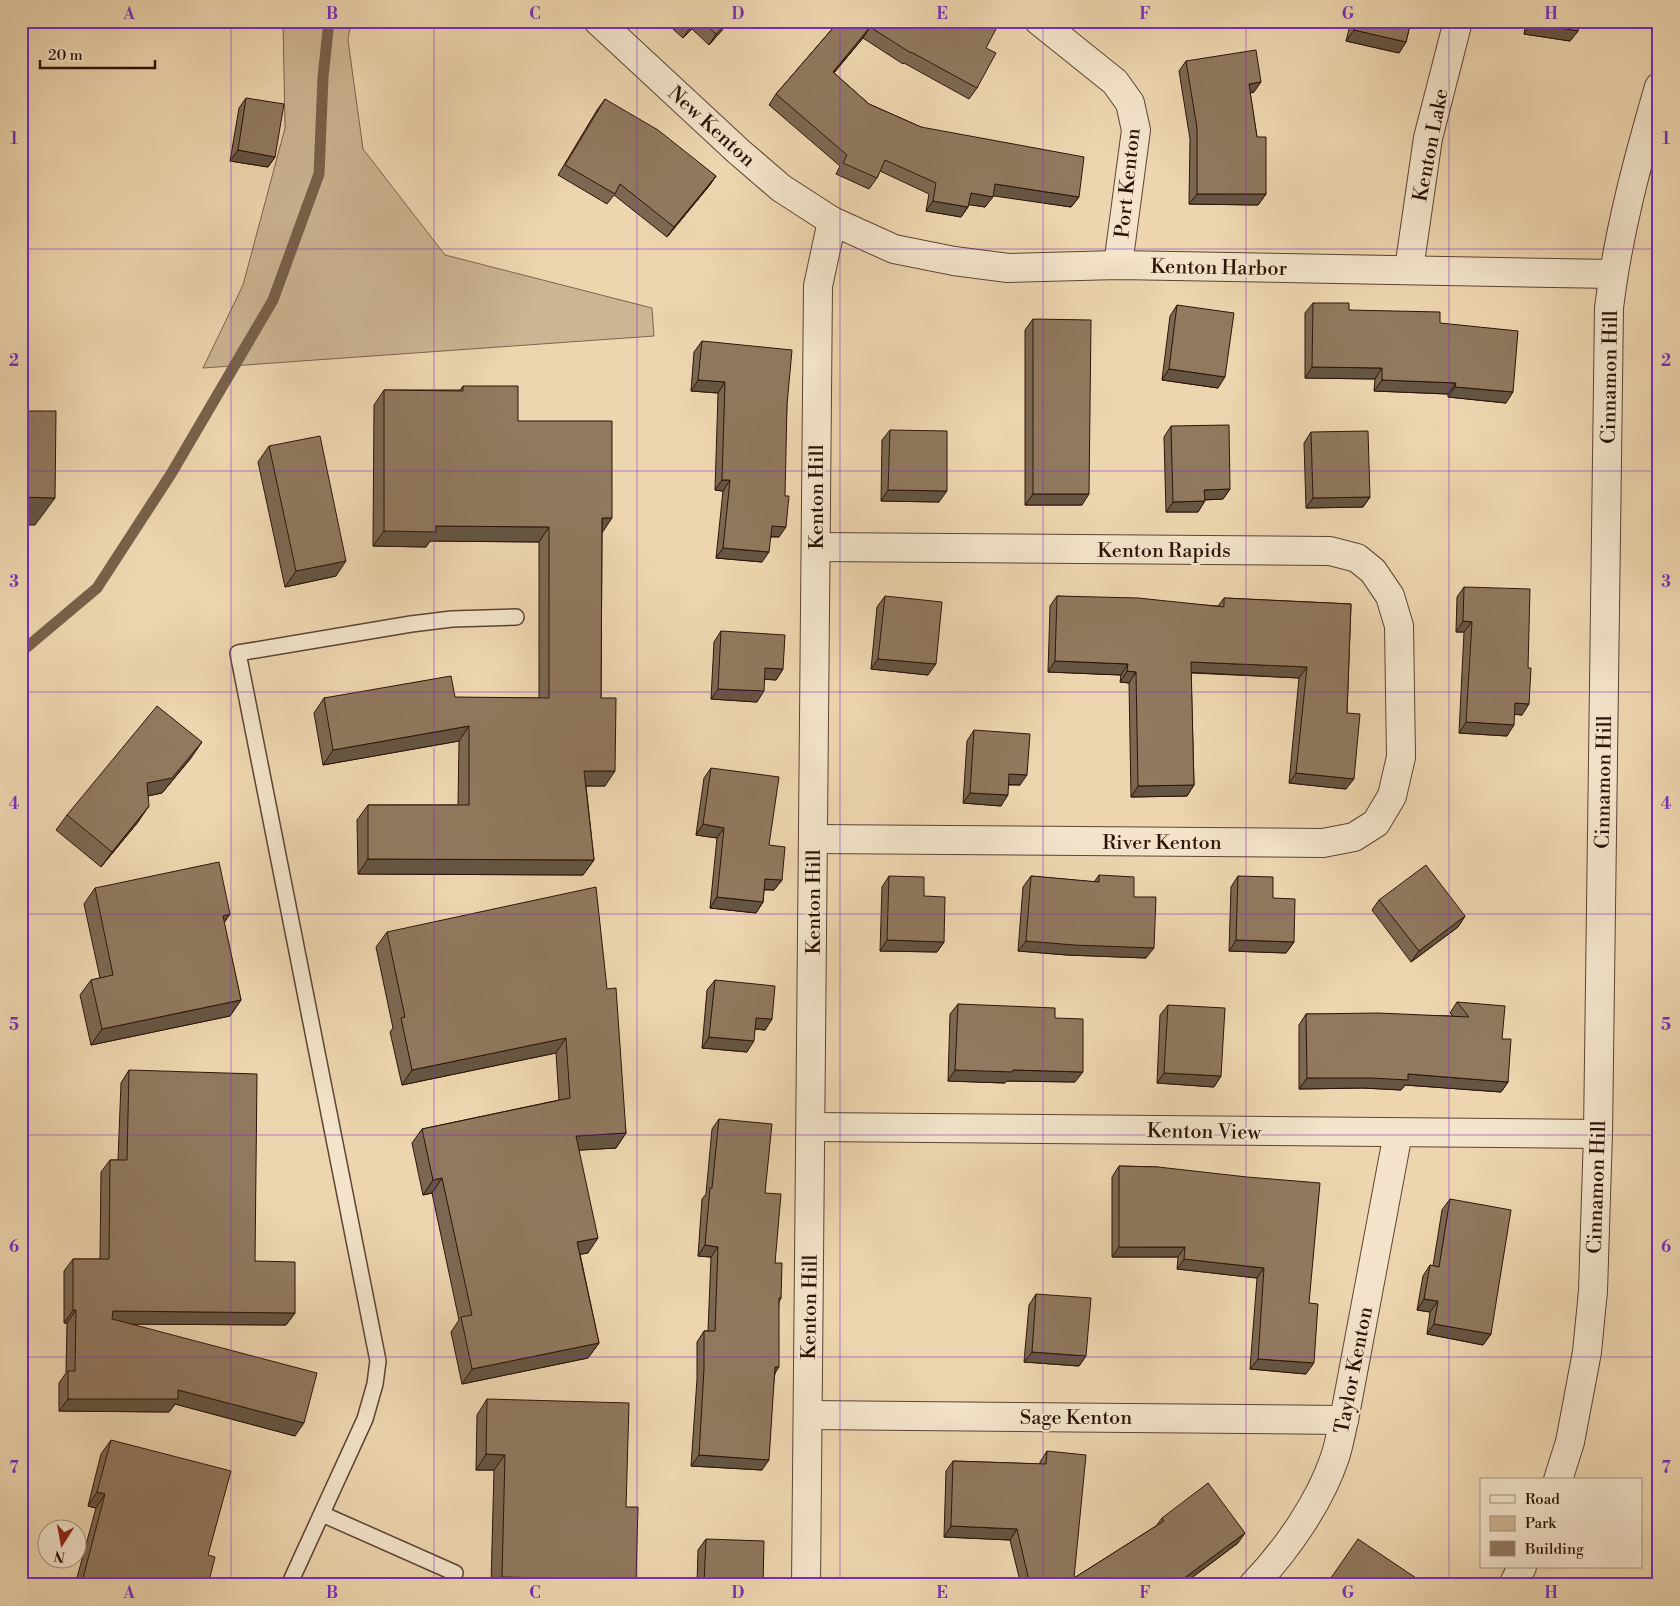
<svg xmlns="http://www.w3.org/2000/svg" width="1680" height="1606" viewBox="0 0 1680 1606" font-family="'Libre Bodoni',serif">
<style>
.green{fill:#ccb593;stroke:#7c644e}
.lines{fill:none;stroke-linecap:round;stroke-linejoin:round}
.stream{stroke:#78614a;stroke-width:11}
.service-casing{stroke:#5c4432;stroke-width:18}
.minor-casing{stroke:#5c4432;stroke-width:30}
.tertiary-casing{stroke:#5c4432;stroke-width:30}
.service{stroke:#f3e4cb;stroke-width:15}
.minor{stroke:#f3e4cb;stroke-width:28}
.tertiary{stroke:#f3e4cb;stroke-width:28}
.wall{fill:#7c6852;stroke:#2c1408}
.shaded-wall{fill:#655542;stroke:#2c1408}
.building{fill:#90795f;stroke:#2c1408}
.grid{fill:none;stroke:#7b2cbf;stroke-width:1;stroke-opacity:0.55}
.labels{text-anchor:middle;stroke-width:4.5;stroke-linejoin:round;paint-order:stroke}
.street-label{font-size:20px;fill:#2c1408;stroke:#f3e4cb}
.neatline{fill:none;stroke:#7b2cbf;stroke-width:2}
.grid-label{font-size:16px;text-anchor:middle;font-weight:bold;fill:#7b2cbf}
</style>
<rect width="100%" height="100%" fill="#edd6af"/>
<filter id="stains"><feTurbulence type="fractalNoise" baseFrequency=".004" numOctaves="4"/><feColorMatrix values="0 0 0 0 .2 0 0 0 0 .09 0 0 0 0 .02 0 0 0 .5 -.17"/></filter>
<radialGradient id="worn" r=".72"><stop offset=".6" stop-color="#630" stop-opacity="0"/><stop offset="1" stop-color="#630" stop-opacity=".3"/></radialGradient>
<!-- green -->
<path class="green" d="M283,21H351L348,40L363,149L445,255L652,308L654,336L203,368L243,285L285,128Z"/>
<g class="lines">
<!-- stream -->
<path class="stream" d="M21,652L97,588L171,474L273,300L319,174L323,77L329,21"/>
<!-- service casing -->
<g class="service-casing">
<g id="service">
<path d="M322,1514L455,1573"/>
<path d="M289,1585L365,1419L375,1384L378,1361L238,653L411,624L452,619L516,617"/>
</g>
</g>
<!-- minor casing -->
<g class="minor-casing">
<g id="minor">
<path d="M598,21L738,151L781,188L832,221L894,249L954,261L1008,268L1118,265L1613,274"/>
<path d="M1039,21L1115,82L1130,103L1136,130L1118,265"/>
<path d="M1409,269L1428,138L1458,21"/>
<path d="M813,839L1323,843L1354,837L1376,823L1392,796L1401,757L1399,626L1390,596L1373,571L1357,558L1330,551L816,547"/>
<path d="M811,1127L1598,1134"/>
<path d="M808,1415L1344,1420"/>
<path d="M806,1585L818,286L832,221"/>
<path d="M1253,1585C1286,1551 1320,1502 1335,1457C1339,1445 1341,1432 1344,1420L1398,1133"/>
</g>
</g>
<!-- tertiary casing -->
<g class="tertiary-casing">
<g id="tertiary">
<path d="M1558,1480L1570,1442L1587,1352L1593,1291L1598,1134L1609,308C1618,233 1638,159 1659,87"/>
<path d="M1513,1585L1522,1567"/>
</g>
</g>
<!-- service -->
<use href="#service" class="service"/>
<!-- minor -->
<use href="#minor" class="minor"/>
<!-- tertiary -->
<use href="#tertiary" class="tertiary"/>
</g>
<!-- wall -->
<g class="wall">
<path d="M664,21H730L709,45L692,29L683,38Z"/>
<path d="M839,21L986,48L977,88L969,99L904,63L903,64L863,38L834,73L869,104L1079,197L1071,207L993,195L985,207L969,204L968,207L961,217L926,211L929,194L880,171L877,178L869,189L836,174L840,166L769,105L776,94Z"/>
<path d="M1351,21H1411L1406,42L1399,53L1346,41Z"/>
<path d="M1526,21H1579L1578,31L1570,41L1524,34Z"/>
<path d="M1186,61L1254,92L1250,93L1266,194L1258,205L1189,204L1190,139L1179,71Z"/>
<path d="M246,98L275,157L268,167L230,161L239,108Z"/>
<path d="M605,99L716,176L709,186L667,237L614,195L607,204L558,175L597,110Z"/>
<path d="M1313,303L1349,310L1440,323L1506,403L1448,397V394L1374,391L1375,379L1305,378V313Z"/>
<path d="M1177,305L1218,388L1162,380L1170,316Z"/>
<path d="M1033,319L1082,505H1025V330Z"/>
<path d="M702,341L787,405L779,537H771L762,562L716,558L723,491L715,490L718,393L691,391L694,352Z"/>
<path d="M463,386L518,421L602,533L601,698L605,786H586L594,860L583,875L358,874L357,820L368,805H458L459,741L323,765L314,713L324,698H539V542L430,541L426,547L373,546L374,405L384,390H460Z"/>
<path d="M1171,426L1230,489L1223,499L1205,500L1198,512H1166L1164,437Z"/>
<path d="M890,430L939,502L881,501L882,440Z"/>
<path d="M1311,432L1370,497L1363,507L1306,508L1304,443Z"/>
<path d="M269,446L336,576L285,587L258,462Z"/>
<path d="M1464,587L1522,715L1515,714L1507,736L1459,733L1464,632H1456L1457,597Z"/>
<path d="M885,596L928,675L871,669L877,607Z"/>
<path d="M1057,596L1218,606L1224,598L1351,604L1347,713L1346,789L1289,783L1299,678L1191,673L1194,785L1187,796L1131,797L1129,683L1120,682L1121,675L1048,672L1050,606Z"/>
<path d="M721,631L783,669L776,680L765,679L757,702L711,699L714,642Z"/>
<path d="M974,730L1020,785H1009L1001,806L963,803L967,741Z"/>
<path d="M191,758L162,793L148,796L138,822L101,867L56,830L67,815Z"/>
<path d="M711,768L769,845L782,880L774,890H764L763,902L756,913L710,908L717,838L696,835L704,778Z"/>
<path d="M1099,875L1134,897L1146,958L1067,955L1018,951L1023,887L1031,876L1094,882Z"/>
<path d="M889,876L924,896L944,942L937,952L880,951L882,887Z"/>
<path d="M1238,876L1273,898L1294,942L1286,953L1229,951L1231,887Z"/>
<path d="M95,888L230,914L224,923L241,1000L230,1016L91,1045L80,995L91,980L100,978L84,904Z"/>
<path d="M1379,900L1465,916L1458,927L1411,962L1372,910Z"/>
<path d="M387,932L607,989L626,1133L616,1148L579,1150L588,1253L580,1254L599,1343L588,1358L462,1384L451,1332L459,1320L432,1193L423,1195L412,1143L422,1129L559,1100L556,1053L402,1085L390,1032L393,1028L376,947Z"/>
<path d="M715,980L772,1019L765,1030L755,1029L747,1052L702,1048L707,990Z"/>
<path d="M1457,1002L1502,1039L1508,1082L1501,1092L1405,1085L1401,1090L1363,1088L1299,1089V1025L1306,1014L1453,1016L1450,1013Z"/>
<path d="M958,1004L1055,1018L1075,1082L1007,1081L1005,1083L948,1081L950,1014Z"/>
<path d="M1168,1005L1221,1076L1214,1087L1157,1083L1160,1015Z"/>
<path d="M129,1070L255,1261L295,1313L286,1325L131,1324L295,1436L175,1404L169,1412L59,1411V1383L66,1373L67,1323H64V1271L73,1259H100L101,1172L110,1160H118L121,1083Z"/>
<path d="M719,1119L765,1193L775,1263L781,1298L779,1302L775,1373L762,1470L691,1466L697,1379V1342L704,1331H708L711,1257L698,1256L702,1199L706,1194L712,1129Z"/>
<path d="M1119,1166L1158,1167L1309,1303L1306,1374L1250,1369L1257,1278L1177,1269L1178,1257H1112V1177Z"/>
<path d="M1450,1199L1491,1334L1483,1345L1427,1334L1430,1312L1417,1310L1423,1276L1430,1265L1433,1266L1442,1210Z"/>
<path d="M1036,1294L1086,1356L1079,1366L1024,1362L1029,1305Z"/>
<path d="M487,1399L626,1507L636,1580L633,1585H491L494,1470H476L477,1415Z"/>
<path d="M111,1440L208,1555V1585H75L96,1508L88,1506L101,1454Z"/>
<path d="M1047,1451L1074,1578L1156,1526L1162,1518L1238,1543L1186,1582V1585H1021L1010,1540L944,1537L946,1471L953,1461L1040,1464V1462Z"/>
<path d="M706,1539L763,1585H697L698,1550Z"/>
</g>
<!-- shaded-wall -->
<g class="shaded-wall">
<path d="M696,21L692,29L683,38L690,28Z"/>
<path d="M728,21H730L709,45L716,34Z"/>
<path d="M1532,23L1578,31L1570,41L1524,34Z"/>
<path d="M870,27L863,38L825,83L833,72Z"/>
<path d="M1354,30L1406,42L1399,53L1346,41Z"/>
<path d="M1261,82L1254,92L1241,95L1249,84Z"/>
<path d="M238,150L275,157L268,167L230,161Z"/>
<path d="M716,176L709,186L667,237L674,227Z"/>
<path d="M995,184L1079,197L1071,207L987,195Z"/>
<path d="M971,193L993,197L985,207L963,204Z"/>
<path d="M1197,194H1266L1258,205L1189,204Z"/>
<path d="M933,201L968,207L961,217L926,211Z"/>
<path d="M1312,367L1382,368L1375,379L1305,378Z"/>
<path d="M1169,369L1225,377L1218,388L1162,380Z"/>
<path d="M698,380L725,382L718,393L691,391Z"/>
<path d="M1382,380L1456,383L1448,394L1374,391Z"/>
<path d="M1455,387L1513,392L1506,403L1448,397Z"/>
<path d="M722,480H730L723,491L715,490Z"/>
<path d="M1230,489L1223,499L1197,500L1204,490Z"/>
<path d="M888,490L947,491L939,502L881,501Z"/>
<path d="M1033,494H1089L1082,505H1025Z"/>
<path d="M21,497L55,498L35,525H21Z"/>
<path d="M1370,497L1363,507L1306,508L1313,498Z"/>
<path d="M1205,501L1198,512H1166L1173,502Z"/>
<path d="M602,518H612L602,533Z"/>
<path d="M436,526L549,527L539,542L430,541L426,547L373,546L384,531Z"/>
<path d="M772,526L786,527L779,537L764,536Z"/>
<path d="M723,548L769,552L762,562L716,558Z"/>
<path d="M346,561L336,576L285,587L296,571Z"/>
<path d="M1463,621L1472,622L1464,632H1456Z"/>
<path d="M878,659L936,664L928,675L871,669Z"/>
<path d="M1055,661L1128,664L1121,675L1048,672Z"/>
<path d="M1191,662L1307,667L1299,678L1184,672Z"/>
<path d="M765,668L783,669L776,680L758,679Z"/>
<path d="M1127,671L1136,672L1129,683L1120,682Z"/>
<path d="M718,689L764,691L757,702L711,699Z"/>
<path d="M1515,703L1529,704L1522,715L1508,714Z"/>
<path d="M1466,722L1514,725L1507,736L1459,733Z"/>
<path d="M469,726L459,741L323,765L333,750Z"/>
<path d="M202,742L191,758L162,793L136,798L147,783Z"/>
<path d="M584,771H615L605,786H574Z"/>
<path d="M1296,773L1354,779L1346,789L1289,783Z"/>
<path d="M1009,774L1027,775L1020,785L1002,784Z"/>
<path d="M1194,785L1187,796L1131,797L1138,786Z"/>
<path d="M970,793L1008,795L1001,806L963,803Z"/>
<path d="M149,806L138,822L101,867L112,852Z"/>
<path d="M703,824L724,828L717,838L696,835Z"/>
<path d="M368,859L594,860L583,875L358,874Z"/>
<path d="M765,879L782,880L774,890L758,889Z"/>
<path d="M717,897L763,902L756,913L710,908Z"/>
<path d="M230,914L219,929L223,916Z"/>
<path d="M1465,916L1458,927L1411,962L1419,951Z"/>
<path d="M887,940L944,942L937,952L880,951Z"/>
<path d="M1236,940L1294,942L1286,953L1229,951Z"/>
<path d="M1026,941L1154,948L1146,958L1067,955L1018,951Z"/>
<path d="M241,1000L230,1016L91,1045L102,1029Z"/>
<path d="M756,1018L772,1019L765,1030L749,1028Z"/>
<path d="M709,1037L754,1041L747,1052L702,1048Z"/>
<path d="M566,1038L556,1053L402,1085L412,1070Z"/>
<path d="M955,1070H1013L1083,1072L1075,1082L1007,1081L1005,1083L948,1081Z"/>
<path d="M1164,1073L1221,1076L1214,1087L1157,1083Z"/>
<path d="M1408,1074L1508,1082L1501,1092L1405,1085L1401,1090L1363,1088L1299,1089L1307,1078Z"/>
<path d="M626,1133L616,1148L566,1151L576,1136Z"/>
<path d="M442,1178L432,1193L423,1195L433,1180Z"/>
<path d="M598,1238L588,1253L567,1257L577,1242Z"/>
<path d="M705,1245L718,1247L711,1257L698,1256Z"/>
<path d="M1119,1247H1185L1178,1257H1112Z"/>
<path d="M1184,1259L1264,1268L1257,1278L1177,1269Z"/>
<path d="M1424,1299L1438,1301L1430,1312L1417,1310Z"/>
<path d="M73,1310H76L67,1323H64Z"/>
<path d="M113,1311L295,1313L286,1325L104,1324Z"/>
<path d="M1434,1324L1491,1334L1483,1345L1427,1334Z"/>
<path d="M599,1343L588,1358L462,1384L472,1369Z"/>
<path d="M1032,1352L1086,1356L1079,1366L1024,1362Z"/>
<path d="M1258,1359L1314,1363L1306,1374L1250,1369Z"/>
<path d="M775,1367H779L772,1378Z"/>
<path d="M178,1390L304,1423L295,1436L175,1404L169,1412L59,1411L68,1399Z"/>
<path d="M486,1454L505,1455L494,1470H476Z"/>
<path d="M699,1455L769,1460L762,1470L691,1466Z"/>
<path d="M97,1492L105,1494L96,1508L88,1506Z"/>
<path d="M951,1526L1017,1529L1010,1540L944,1537Z"/>
<path d="M1245,1533L1238,1543L1182,1585L1183,1579Z"/>
<path d="M502,1577L636,1580L633,1585H496Z"/>
<path d="M83,1578L88,1579L84,1585H78Z"/>
</g>
<!-- building -->
<g class="building">
<path d="M683,21H696L690,28Z"/>
<path d="M702,21H728L716,34Z"/>
<path d="M839,21H986L997,27L986,48L996,53L977,88L911,52V53L870,27L833,72L869,104L921,127L1084,157L1079,197L995,184L993,197L971,193L968,207L933,201L936,183L885,160L877,178L843,163L847,155L776,94Z"/>
<path d="M1356,21H1411L1406,42L1354,30Z"/>
<path d="M1532,21H1579L1578,31L1532,23Z"/>
<path d="M1256,50L1261,82L1249,84L1257,137H1266V194H1197V128L1186,61Z"/>
<path d="M246,98L284,104L275,157L238,150Z"/>
<path d="M605,99L658,130L716,176L674,227L620,184L615,194L565,165Z"/>
<path d="M1313,303H1349V310L1440,312V323L1518,331L1513,392L1455,387L1456,383L1382,380V368L1312,367Z"/>
<path d="M1177,305L1234,313L1225,377L1169,369Z"/>
<path d="M1033,319L1091,320L1089,494H1033Z"/>
<path d="M702,341L792,350L787,405L785,496H789L786,527L772,526L769,552L723,548L730,480H722L725,382L698,380Z"/>
<path d="M463,386H518V421H612V518H602L601,698H616L615,771H584L594,860L368,859V805H469V726L333,750L324,698L451,676L455,697L549,698V527L436,526V532L384,531V390L463,391Z"/>
<path d="M21,411H56L55,498L21,497Z"/>
<path d="M1229,425L1230,489L1204,490L1205,501L1173,502L1171,426Z"/>
<path d="M890,430L947,431V491L888,490Z"/>
<path d="M1368,431L1370,497L1313,498L1311,432Z"/>
<path d="M320,436L346,561L296,571L269,446Z"/>
<path d="M1464,587L1530,589L1528,668H1531L1529,704L1515,703L1514,725L1466,722L1472,622L1463,621Z"/>
<path d="M885,596L942,602L936,664L878,659Z"/>
<path d="M1057,596L1138,598L1224,607V598L1351,604L1347,713L1360,714L1354,779L1296,773L1307,667L1191,662L1194,785L1138,786L1136,672L1127,671L1128,664L1055,661Z"/>
<path d="M721,631L785,635L783,669L765,668L764,691L718,689Z"/>
<path d="M157,706L202,742L172,778L147,783L149,806L112,852L67,815Z"/>
<path d="M974,730L1030,734L1027,775L1009,774L1008,795L970,793Z"/>
<path d="M711,768L779,777L769,845L785,847L782,880L765,879L763,902L717,897L724,828L703,824Z"/>
<path d="M219,862L230,914L223,916L241,1000L102,1029L91,980L113,975L95,888Z"/>
<path d="M1426,865L1465,916L1419,951L1379,900Z"/>
<path d="M1099,875L1134,877V897H1156L1154,948L1074,945L1026,941L1031,876L1099,882Z"/>
<path d="M889,876L924,877V896L945,897L944,942L887,940Z"/>
<path d="M1238,876L1273,877V898L1295,899L1294,942L1236,940Z"/>
<path d="M596,887L607,989L616,988L626,1133L576,1136L598,1238L577,1242L599,1343L472,1369L461,1317L472,1315L442,1178L433,1180L422,1129L570,1098L566,1038L412,1070L401,1018L405,1017L387,932Z"/>
<path d="M715,980L775,986L772,1019L756,1018L754,1041L709,1037Z"/>
<path d="M1457,1002L1505,1006L1502,1039H1511L1508,1082L1408,1074V1080L1371,1078H1307L1306,1014L1378,1013L1469,1017Z"/>
<path d="M958,1004L1055,1008V1018L1083,1019V1072L1013,1070L1012,1072L955,1070Z"/>
<path d="M1168,1005L1225,1008L1221,1076L1164,1073Z"/>
<path d="M129,1070L257,1074L255,1261L295,1262V1313L113,1311L112,1319L317,1373L304,1423L178,1390V1399H68V1371H75L76,1310H73V1259H109L110,1160H127Z"/>
<path d="M719,1119L772,1124L765,1193L781,1194L775,1263H782L781,1298H779V1367H775L769,1460L699,1455L704,1369V1331H715L718,1247L705,1245L710,1188H712Z"/>
<path d="M1119,1166L1158,1167L1247,1177L1320,1183L1309,1303L1318,1304L1314,1363L1258,1359L1264,1268L1184,1259L1185,1247H1119Z"/>
<path d="M1450,1199L1511,1210L1491,1334L1434,1324L1438,1301L1424,1299L1430,1265L1439,1267Z"/>
<path d="M1036,1294L1091,1298L1086,1356L1032,1352Z"/>
<path d="M487,1399L629,1403L626,1507H638L636,1580L502,1577L505,1455L486,1454Z"/>
<path d="M111,1440L231,1471L208,1555L215,1557L208,1585H86L88,1579L83,1578L105,1494L97,1492Z"/>
<path d="M1047,1451L1086,1455L1074,1578L1164,1521L1162,1518L1208,1483L1245,1533L1183,1579L1187,1584L1186,1585H1030L1017,1529L951,1526L953,1461L1046,1464Z"/>
<path d="M706,1539L764,1541L763,1585H704Z"/>
<path d="M1358,1539L1425,1584L1424,1585H1326Z"/>
</g>
<!-- grid -->
<path class="grid" d="M231,21V1585M434,21V1585M637,21V1585M840,21V1585M1043,21V1585M1246,21V1585M1449,21V1585M21,249H1659M21,471H1659M21,692H1659M21,914H1659M21,1135H1659M21,1357H1659"/>
<g class="labels">
<!-- street labels -->
<g class="street-label">
<text transform="translate(712 126) rotate(42)" y="7">New Kenton</text>
<text transform="translate(1430 145) rotate(-79)" y="7">Kenton Lake</text>
<text transform="translate(1127 183) rotate(-84)" y="7">Port Kenton</text>
<text transform="translate(1219 267) rotate(1)" y="7">Kenton Harbor</text>
<text transform="translate(1609 377) rotate(-89)" y="7">Cinnamon Hill</text>
<text transform="translate(816 497) rotate(-90)" y="7">Kenton Hill</text>
<text x="1164" y="557">Kenton Rapids</text>
<text transform="translate(1603 782) rotate(-89)" y="7">Cinnamon Hill</text>
<text x="1162" y="849">River Kenton</text>
<text transform="translate(813 902) rotate(-90)" y="7">Kenton Hill</text>
<text transform="translate(1204 1131) rotate(1)" y="7">Kenton View</text>
<text transform="translate(1596 1187) rotate(-88)" y="7">Cinnamon Hill</text>
<text transform="translate(809 1307) rotate(-89)" y="7">Kenton Hill</text>
<text transform="translate(1353 1370) rotate(-79)" y="7">Taylor Kenton</text>
<text x="1076" y="1424">Sage Kenton</text>
</g>
</g>
<!-- margin -->
<rect width="1680" height="1606" fill="none" stroke="#edd6af" stroke-width="55"/>
<!-- legend -->
<rect x="1480" y="1478" width="162" height="90" fill="#f3e4cb" stroke="#a3917d"/>
<rect x="1490" y="1495" width="25" height="8" fill="#f3e4cb" stroke="#a3917d"/>
<text x="1525" y="1504" font-size="15" fill="#2c1408">Road</text>
<rect x="1490" y="1516" width="25" height="15" fill="#ccb593" stroke="#a3917d"/>
<text x="1525" y="1528" font-size="15" fill="#2c1408">Park</text>
<rect x="1490" y="1541" width="25" height="15" fill="#90795f" stroke="#a3917d"/>
<text x="1525" y="1554" font-size="15" fill="#2c1408">Building</text>
<!-- north arrow -->
<g transform="translate(62 1544) rotate(191)"><circle r="24" fill="#f3e4cb" stroke="#a3917d"/>
<path d="M0-4L9 19L0 12L-9 19Z" fill="#8f2418"/>
<text y="-8" font-size="14" font-weight="bold" text-anchor="middle" fill="#2c1408">N</text>
</g>
<!-- scale -->
<path d="M40 60v8h115v-8" fill="none" stroke="#2c1408" stroke-width="2.5"/>
<text x="48" y="60" font-size="15" fill="#2c1408" stroke="#f3e4cb" stroke-width="4" paint-order="stroke">20 m</text>
<rect x="28" y="28" width="1624" height="1550" class="neatline"/>
<g class="grid-label">
<text x="129" y="19">A</text>
<text x="332" y="19">B</text>
<text x="535" y="19">C</text>
<text x="738" y="19">D</text>
<text x="942" y="19">E</text>
<text x="1145" y="19">F</text>
<text x="1348" y="19">G</text>
<text x="1551" y="19">H</text>
<text x="14" y="144">1</text>
<text x="1666" y="144">1</text>
<text x="14" y="366">2</text>
<text x="1666" y="366">2</text>
<text x="14" y="587">3</text>
<text x="1666" y="587">3</text>
<text x="14" y="809">4</text>
<text x="1666" y="809">4</text>
<text x="14" y="1030">5</text>
<text x="1666" y="1030">5</text>
<text x="14" y="1252">6</text>
<text x="1666" y="1252">6</text>
<text x="14" y="1473">7</text>
<text x="1666" y="1473">7</text>
<text x="129" y="1598">A</text>
<text x="332" y="1598">B</text>
<text x="535" y="1598">C</text>
<text x="738" y="1598">D</text>
<text x="942" y="1598">E</text>
<text x="1145" y="1598">F</text>
<text x="1348" y="1598">G</text>
<text x="1551" y="1598">H</text>
</g>
<rect width="100%" height="100%" filter="url(#stains)"/>
<rect width="100%" height="100%" fill="url(#worn)"/>
</svg>
